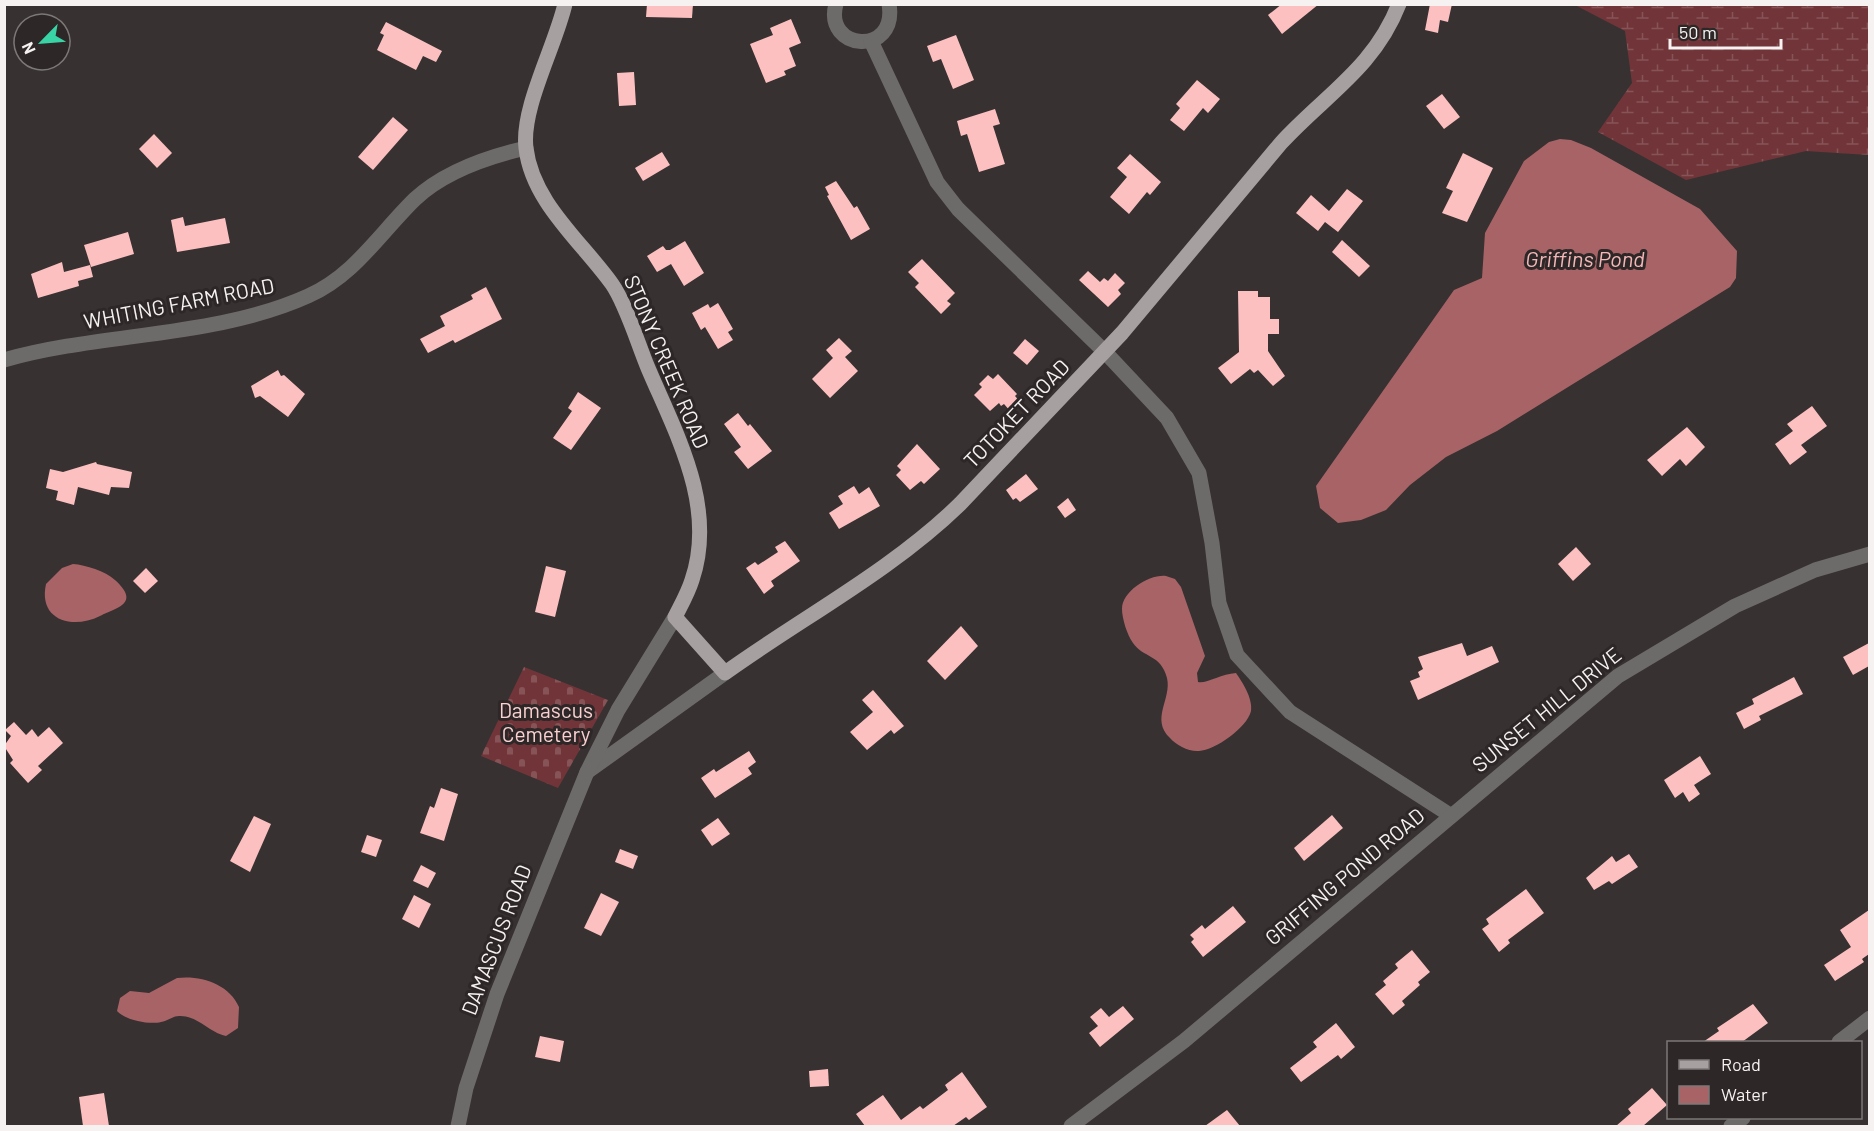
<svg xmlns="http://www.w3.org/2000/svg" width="1874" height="1131" viewBox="0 0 1874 1131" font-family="Barlow,sans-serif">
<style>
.wetland{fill:url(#wetland-marsh)}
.cemetery{fill:url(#cemetery-stones)}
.water{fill:#a86366}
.building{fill:#fdc0c0}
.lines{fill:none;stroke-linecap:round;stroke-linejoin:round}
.minor{stroke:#6d6a6a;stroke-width:15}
.major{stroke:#a6a0a0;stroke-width:15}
.labels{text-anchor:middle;stroke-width:6;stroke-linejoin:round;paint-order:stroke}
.street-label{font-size:21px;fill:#f6f2f2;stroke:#2d2727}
.park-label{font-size:21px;fill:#fbd0d1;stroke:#2d2727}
.water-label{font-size:22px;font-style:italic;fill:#f4b7b8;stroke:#2d2727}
</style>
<defs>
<pattern id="wetland-marsh" width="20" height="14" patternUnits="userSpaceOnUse" patternTransform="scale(1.5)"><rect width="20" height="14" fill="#713539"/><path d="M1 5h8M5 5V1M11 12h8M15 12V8" fill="none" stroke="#865356"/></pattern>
<pattern id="cemetery-stones" width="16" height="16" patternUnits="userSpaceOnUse" patternTransform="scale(1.5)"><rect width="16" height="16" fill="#713539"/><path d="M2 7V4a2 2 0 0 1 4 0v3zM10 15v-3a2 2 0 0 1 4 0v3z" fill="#865356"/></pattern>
</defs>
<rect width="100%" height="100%" fill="#373131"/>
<!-- wetland -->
<path class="wetland" d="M1575,5H1869V155L1806,151L1686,180L1598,132L1632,83L1625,31Z"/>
<!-- cemetery -->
<path class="cemetery" d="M524,667L608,700L558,788L481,756Z"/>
<!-- water -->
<g class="water">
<path d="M1560,139L1571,140L1591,148L1700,209L1737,251L1736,278L1730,287L1497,431L1446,457L1410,485L1386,510L1361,520L1338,523L1320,508L1316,486L1454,290L1482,278L1485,233L1524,161L1549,142Z"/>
<path d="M73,564C86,565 105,571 115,580C140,603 119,607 100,616C72,630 38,620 46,584L62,568Z"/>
<path d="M1166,576L1175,579L1181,587L1205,656L1197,673L1198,682C1206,684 1221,674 1236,673C1243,683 1253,699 1251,711C1247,728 1215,750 1199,751C1189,752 1176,745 1170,738C1150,719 1172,699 1167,678C1161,654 1143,658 1133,643C1127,635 1122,618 1122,609C1122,591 1150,574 1166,576Z"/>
<path d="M177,978C201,975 229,984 239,1007L238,1028L226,1036C210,1033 197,1015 179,1016C173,1016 167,1021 161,1022C149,1025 125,1020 117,1011L120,998L130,991L149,993Z"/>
</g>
<!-- building -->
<g class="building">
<path d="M647,4H693L692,18L646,17Z"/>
<path d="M1282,4H1319L1282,34L1268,15Z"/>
<path d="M1430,4H1452L1448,22L1440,20L1438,33L1425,30Z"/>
<path d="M791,19L801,43L789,48L796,66L784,71L786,75L766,83L750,44L773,35L770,28Z"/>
<path d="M386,22L442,51L436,62L423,56L416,70L377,50L384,35L380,33Z"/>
<path d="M956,35L974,80L953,89L941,59L933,62L927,46Z"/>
<path d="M634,72L636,105L619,106L617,73Z"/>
<path d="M1197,80L1220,99L1208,113L1203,108L1184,131L1170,120L1180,108L1176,104Z"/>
<path d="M1442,94L1460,117L1444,129L1426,106Z"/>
<path d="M995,109L1000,124L993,126L1005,164L979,172L967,134L961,136L957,121Z"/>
<path d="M393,117L408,130L373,170L358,157Z"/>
<path d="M154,134L172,153L157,168L139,149Z"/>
<path d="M662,152L670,165L643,181L635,168Z"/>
<path d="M1463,153L1493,168L1467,222L1442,213L1453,191L1446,188Z"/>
<path d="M1130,154L1161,182L1150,195L1147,192L1129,214L1110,197L1127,177L1117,168Z"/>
<path d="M836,181L854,208L857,206L870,229L851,240L827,196L829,195L825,187Z"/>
<path d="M1347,189L1363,201L1338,232L1325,222L1318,231L1296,213L1311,195L1329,211Z"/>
<path d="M183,217L185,226L225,218L230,243L177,252L171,220Z"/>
<path d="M128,232L134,254L91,267L84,245Z"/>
<path d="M1342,240L1370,266L1359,277L1332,252Z"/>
<path d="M685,241L704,273L684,286L671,264L657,272L647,256L663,246L666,250H670Z"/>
<path d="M922,259L955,293L947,301L951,304L941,314L915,287L919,283L908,272Z"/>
<path d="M62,262L64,272L90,265L93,277L78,281L79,286L38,298L31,274Z"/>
<path d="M1088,271L1100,282L1104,278L1108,281L1115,273L1125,283L1118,290L1121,294L1108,307L1079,280Z"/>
<path d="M486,287L502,319L455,343L453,340L428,353L420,339L445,326L440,316L473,299L471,295Z"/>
<path d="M1238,291H1258V297H1270V319H1279V334H1268V351L1285,376L1273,386L1258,370L1254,373L1250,369L1231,384L1218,368L1239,352Z"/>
<path d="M718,303L733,329L728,332L733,340L718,349L705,327L701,330L692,313L708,304L710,308Z"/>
<path d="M839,338L852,351L845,357L858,371L830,398L812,379L833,358L826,350Z"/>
<path d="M1025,339L1039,351L1027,365L1013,353Z"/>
<path d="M278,370L281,376L284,375L305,394L288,417L260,396L255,398L251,386Z"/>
<path d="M998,374L1017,394L1015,396L1021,403L1011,412L1004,404L1001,406L999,403L990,411L974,395L982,387L979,384L988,375L993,379Z"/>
<path d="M578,392L601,408L571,450L553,438L572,411L568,408Z"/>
<path d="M1812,406L1827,426L1801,445L1807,452L1790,465L1775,444L1793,431L1787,424Z"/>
<path d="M738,413L748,426L750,424L772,451L748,469L734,452L741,447L724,424Z"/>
<path d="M1687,427L1705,447L1686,466L1680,459L1662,476L1647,460Z"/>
<path d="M917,444L940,469L924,484L921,481L910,490L896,475L901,470L897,466Z"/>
<path d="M96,462L97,464L132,472L129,488L111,487L109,495L78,487L74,505L56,500L58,491L46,488L50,469L63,472Z"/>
<path d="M1026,474L1038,489L1020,502L1016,498L1013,500L1006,490Z"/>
<path d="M854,486L859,494L869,487L880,506L839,529L829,513L843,504L838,496Z"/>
<path d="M1068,498L1076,510L1065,518L1057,507Z"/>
<path d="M785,541L800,561L771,581L774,586L764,594L746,568L755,562L758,565L778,552L775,547Z"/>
<path d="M1576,547L1591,564L1573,581L1558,564Z"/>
<path d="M546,566L566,571L555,617L535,612Z"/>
<path d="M146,568L158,581L145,593L133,581Z"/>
<path d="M961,626L978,646L945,680L927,661Z"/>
<path d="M1462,643L1467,656L1492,646L1499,662L1418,700L1410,681L1420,677L1418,672L1423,669L1418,657Z"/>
<path d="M1869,643V666L1853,675L1843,657Z"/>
<path d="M1794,677L1803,694L1759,716L1761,720L1744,729L1736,713L1754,704L1752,699Z"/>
<path d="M873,690L904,726L894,734L891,730L867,750L850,732L873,712L862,700Z"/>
<path d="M14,722L26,735L32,729L38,737L49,727L63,743L38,766L42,770L28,783L10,763L13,760L4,746L11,736L5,730Z"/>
<path d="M749,751L756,762L748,768L752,774L715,798L701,778L714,769L716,772Z"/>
<path d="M1700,756L1711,774L1694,785L1700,794L1689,802L1683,792L1675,798L1664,780Z"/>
<path d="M441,788L458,794L444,841L420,833L430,806L434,808Z"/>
<path d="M1332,815L1343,828L1304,861L1294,848Z"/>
<path d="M254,816L271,824L250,872L230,861Z"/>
<path d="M718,818L730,834L712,846L701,830Z"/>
<path d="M367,835L382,840L376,857L361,852Z"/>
<path d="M620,849L638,856L633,869L615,862Z"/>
<path d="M1629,854L1638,867L1612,884L1609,881L1594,890L1586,878L1612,856L1616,862Z"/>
<path d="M421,865L436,873L428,888L413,881Z"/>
<path d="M1526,889L1544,913L1508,940L1510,943L1499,952L1482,929L1489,924L1486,919Z"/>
<path d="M601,893L619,902L601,936L584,928Z"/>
<path d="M414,895L431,904L419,928L402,919Z"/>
<path d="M1233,906L1246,922L1203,957L1191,942L1194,939L1190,935L1202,925L1205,929Z"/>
<path d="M1869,910V954L1862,959L1864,962L1835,981L1824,965L1851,947L1840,930Z"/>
<path d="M1412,950L1430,972L1418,982L1420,985L1402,1001L1405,1005L1393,1015L1375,994L1386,985L1383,981L1398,968L1395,964Z"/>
<path d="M1753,1004L1768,1023L1742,1042H1703L1719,1031L1717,1028Z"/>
<path d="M1123,1006L1134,1019L1100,1047L1089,1033L1098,1026L1090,1017L1101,1008L1109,1017Z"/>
<path d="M1336,1023L1355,1047L1341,1059L1338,1055L1301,1082L1290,1068L1317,1047L1313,1042Z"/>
<path d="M540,1036L564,1041L560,1062L535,1057Z"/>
<path d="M828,1069L829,1086L810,1087L809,1071Z"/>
<path d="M962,1072L987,1107L969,1120L966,1117L953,1126H865L856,1114L883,1095L901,1120L920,1106L923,1109L948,1090L945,1085Z"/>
<path d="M1652,1088L1667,1105L1643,1126H1616L1631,1113L1628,1109Z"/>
<path d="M104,1093L109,1126H83L79,1097Z"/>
<path d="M1227,1110L1240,1126H1205Z"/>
</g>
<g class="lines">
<!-- minor -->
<g class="minor">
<path d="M836,4C823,51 898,57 889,4"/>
<path d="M871,41L937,182L958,209L1105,352L1167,418L1199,473L1212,543L1219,603L1237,655L1290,712L1450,815"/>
<path d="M4,360C102,332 215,338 308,296C354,276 380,233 415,199C445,171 487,157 526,148"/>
<path d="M587,772L725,673"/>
<path d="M1839,1042L1870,1018"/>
<path d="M458,1126L466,1088L497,994L587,772L618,710L675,617"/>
<path d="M1071,1126L1184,1041L1618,676L1735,606L1815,570L1870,554"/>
<path d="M1731,1126L1743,1118"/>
</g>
<!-- major -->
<path class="major" d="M565,4C555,47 521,108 526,148C532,202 582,242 612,284C626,304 638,344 648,368C676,434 717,506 692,580C688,593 681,605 675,617L725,673C803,617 891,571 960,504L1122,333L1281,143C1325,95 1374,68 1399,4"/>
</g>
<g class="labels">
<!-- street labels -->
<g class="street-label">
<text transform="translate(179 304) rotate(-11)" y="7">WHITING FARM ROAD</text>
<text transform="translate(666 362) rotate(67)" y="7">STONY CREEK ROAD</text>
<text transform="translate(1017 414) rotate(-46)" y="7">TOTOKET ROAD</text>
<text transform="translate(1547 710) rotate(-39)" y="7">SUNSET HILL DRIVE</text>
<text transform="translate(1345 877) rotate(-40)" y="7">GRIFFING POND ROAD</text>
<text transform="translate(497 940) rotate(-69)" y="7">DAMASCUS ROAD</text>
</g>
<!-- park labels -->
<g class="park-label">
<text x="546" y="718">Damascus<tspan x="546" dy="24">Cemetery</tspan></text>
</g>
<!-- water labels -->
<g class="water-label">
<text x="1585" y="267">Griffins Pond</text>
</g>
</g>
<!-- border -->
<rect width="1874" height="1131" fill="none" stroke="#f6f2f2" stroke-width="12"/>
<!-- legend -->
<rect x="1667" y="1041" width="195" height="78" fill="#2d2727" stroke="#7d7878" stroke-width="1.5"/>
<rect x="1679" y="1060" width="30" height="9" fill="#a6a0a0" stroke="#7d7878" stroke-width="1.5"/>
<text x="1721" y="1071" font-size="18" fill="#f6f2f2">Road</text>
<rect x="1679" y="1086" width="30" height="18" fill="#a86366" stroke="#7d7878" stroke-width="1.5"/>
<text x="1721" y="1101" font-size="18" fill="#f6f2f2">Water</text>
<!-- north arrow -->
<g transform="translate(42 42) rotate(245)"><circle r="28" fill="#2d2727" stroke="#7d7878" stroke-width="1.5"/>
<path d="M0-4.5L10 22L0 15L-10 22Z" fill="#39d4a5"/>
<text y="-9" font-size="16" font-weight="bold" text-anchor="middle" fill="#f6f2f2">N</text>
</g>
<!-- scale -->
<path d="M1670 39v9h111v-9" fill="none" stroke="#f6f2f2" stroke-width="3"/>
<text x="1679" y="39" font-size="18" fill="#f6f2f2" stroke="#2d2727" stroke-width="4.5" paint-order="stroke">50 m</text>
</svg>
